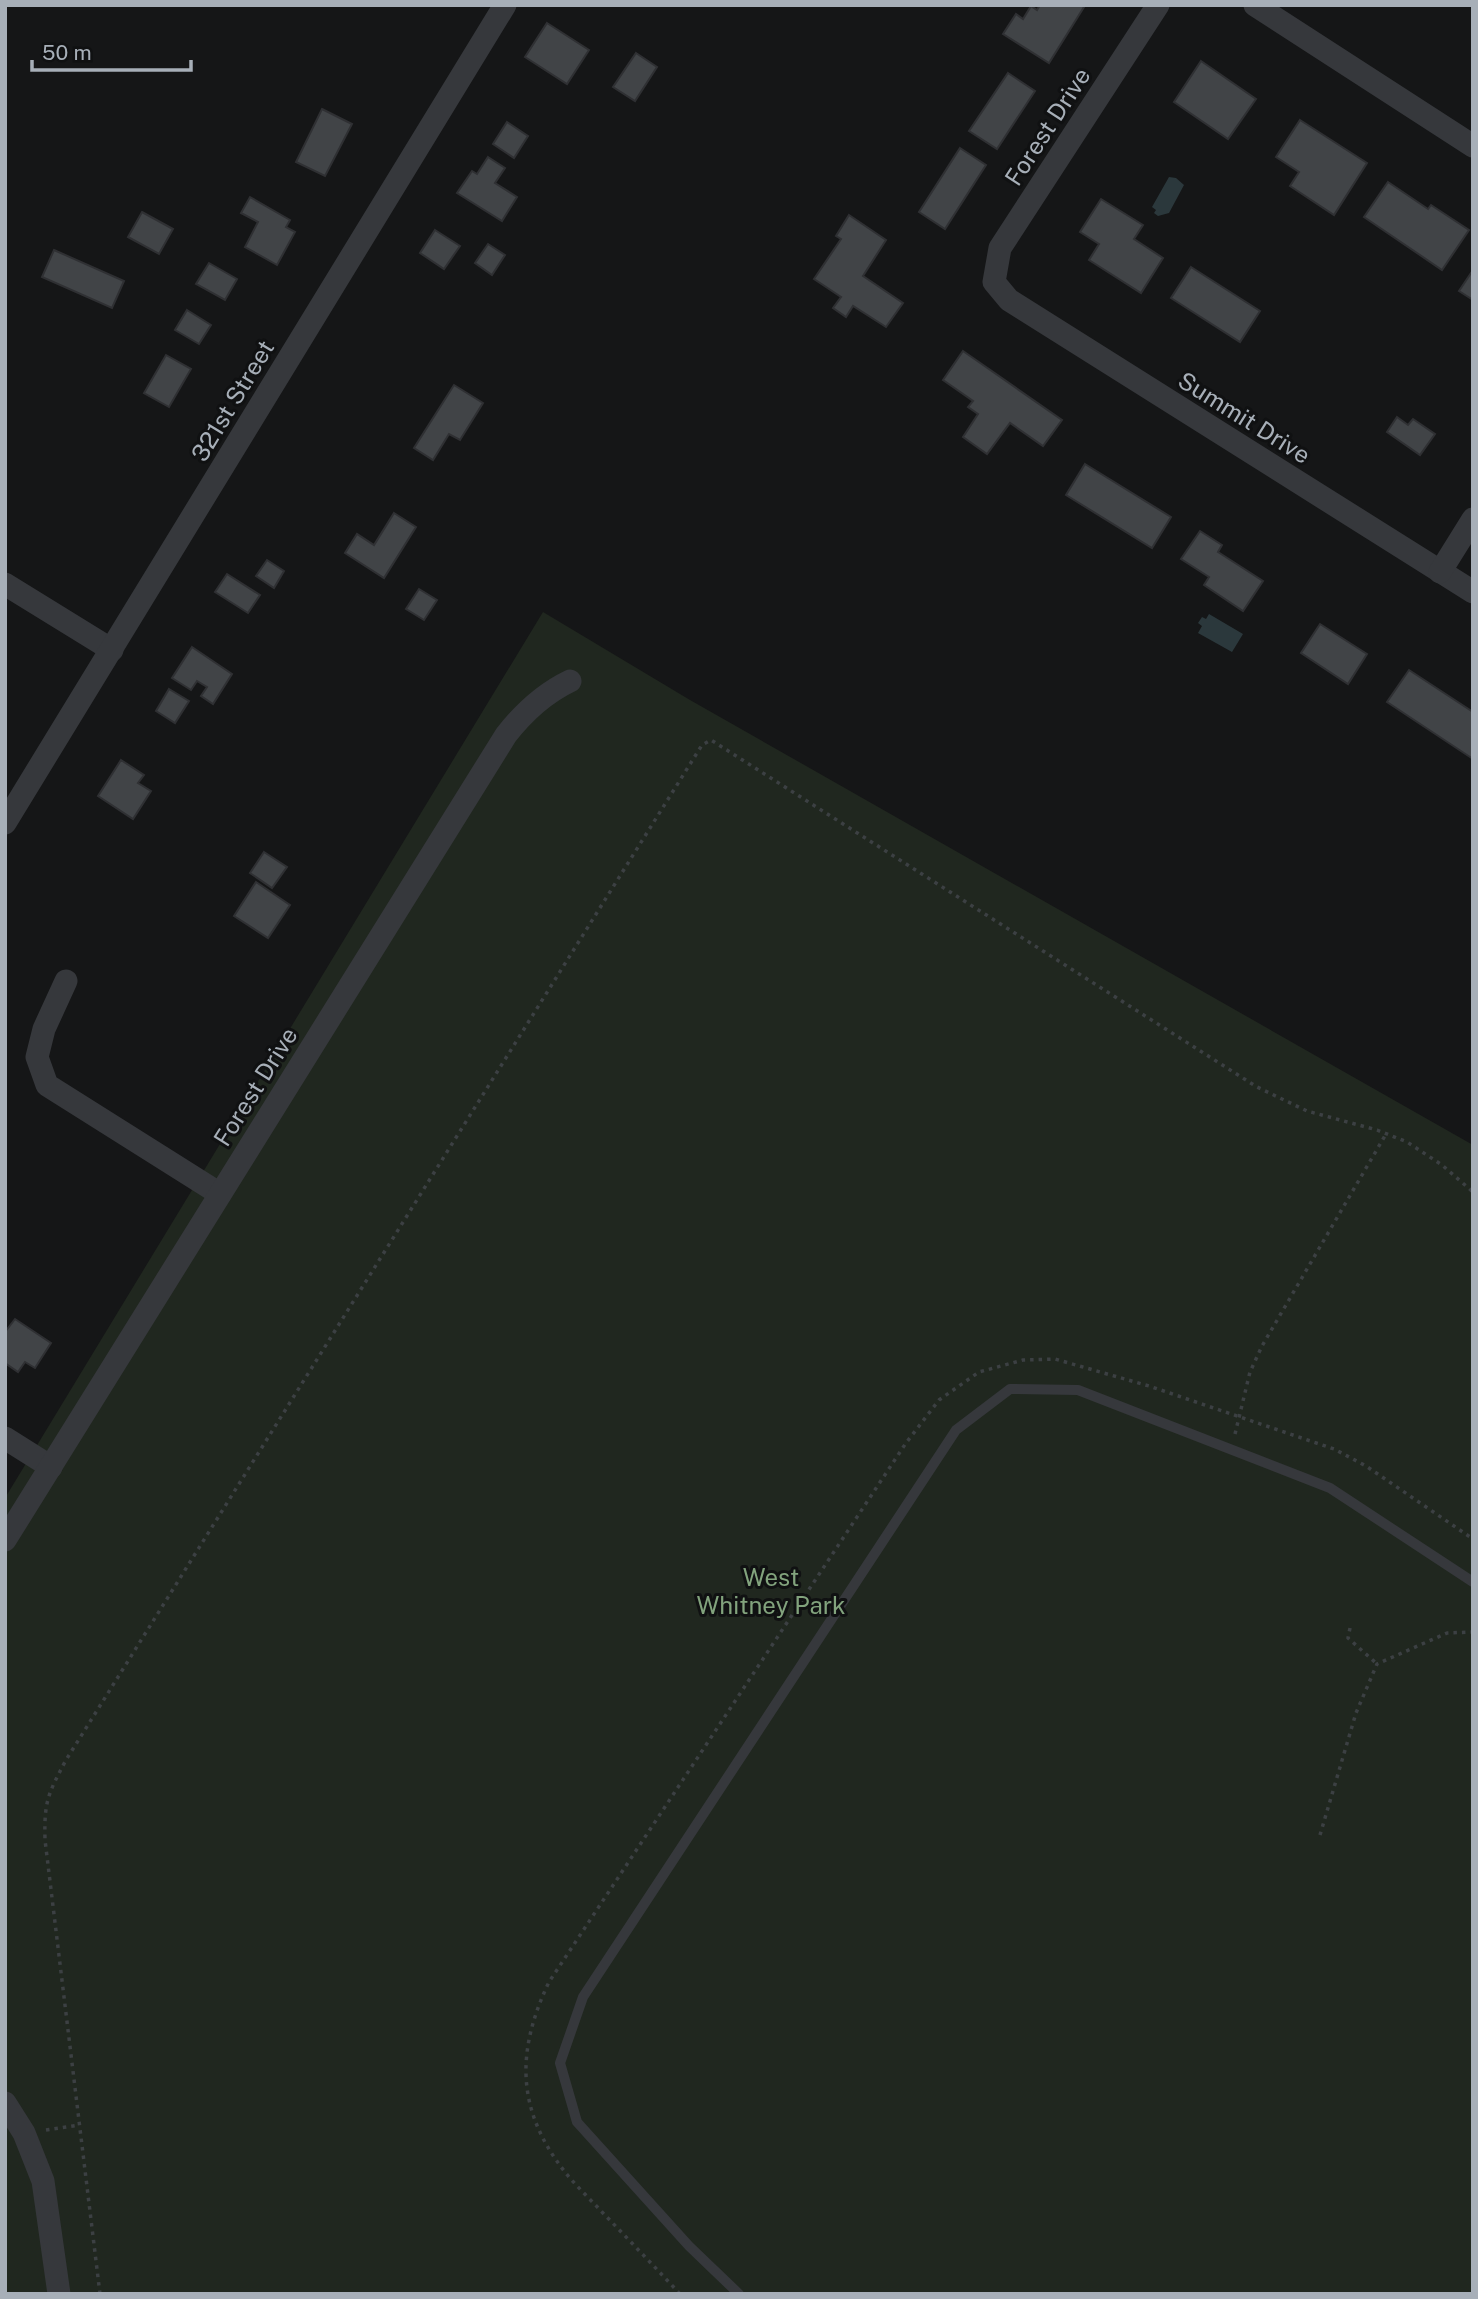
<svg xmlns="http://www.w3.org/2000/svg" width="1478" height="2299" viewBox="0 0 1478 2299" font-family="'Public Sans',sans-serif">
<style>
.green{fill:#20271f}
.water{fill:#2b383c}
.building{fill:#414447;stroke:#2f3033;stroke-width:2}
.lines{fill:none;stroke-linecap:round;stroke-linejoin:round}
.path{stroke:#3c4043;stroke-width:3.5;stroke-dasharray:3.5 5;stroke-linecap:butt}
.service{stroke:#36383c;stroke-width:10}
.minor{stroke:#36383c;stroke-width:23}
.labels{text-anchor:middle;stroke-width:6;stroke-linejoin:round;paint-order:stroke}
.street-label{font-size:24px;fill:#a7afb8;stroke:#101112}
.park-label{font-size:24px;fill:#82a37d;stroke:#101112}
</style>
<rect width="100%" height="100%" fill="#151617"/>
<!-- green -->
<path class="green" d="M543,612L690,700L1473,1145V2294H5V1498Z"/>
<!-- water -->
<g class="water">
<path d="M1169,177L1176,178L1184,185L1169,213L1158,216L1154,213L1156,210L1152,207Z"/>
<path d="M1209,614L1243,634L1232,652L1198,633L1202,626L1198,623L1202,617L1206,619Z"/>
</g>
<!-- building -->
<g class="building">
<path d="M1040,5H1081L1084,7L1049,63L1003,34L1016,14L1023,19L1031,6L1037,10Z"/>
<path d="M547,23L589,50L567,84L525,57Z"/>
<path d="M636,53L657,67L635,101L613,87Z"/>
<path d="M1201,61L1256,99L1228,139L1174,102Z"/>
<path d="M1008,73L1035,91L997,149L969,131Z"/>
<path d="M322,109L352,124L325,176L296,162Z"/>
<path d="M1300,120L1367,163L1334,215L1290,186L1299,172L1276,157Z"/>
<path d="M507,122L528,136L514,158L493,144Z"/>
<path d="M960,148L986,165L945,229L919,212Z"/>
<path d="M488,157L505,168L495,183L517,197L502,221L457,193L472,171L477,174Z"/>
<path d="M1388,182L1428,209L1431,205L1469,230L1442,270L1364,217Z"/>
<path d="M250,197L290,220L286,227L295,232L277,265L245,247L258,222L241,213Z"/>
<path d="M1101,199L1143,225L1134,239L1163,258L1141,293L1089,260L1099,244L1080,232Z"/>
<path d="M142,212L173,229L159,254L128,237Z"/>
<path d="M849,215L886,240L863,276L903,303L886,327L853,306L846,317L833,308L841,297L814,279L841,239L836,236Z"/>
<path d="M435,230L460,246L444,269L420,253Z"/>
<path d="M488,244L505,255L492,275L475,263Z"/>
<path d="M54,250L124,281L112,308L42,277Z"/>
<path d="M209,263L237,279L225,300L196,284Z"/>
<path d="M1191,267L1260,311L1240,342L1171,298Z"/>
<path d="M1473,270V300L1459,291Z"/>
<path d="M187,310L211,325L199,344L175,330Z"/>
<path d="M963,351L1062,420L1043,446L1010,423L987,454L963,437L978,414L968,407L973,401L943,380Z"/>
<path d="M166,355L191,369L169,407L144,393Z"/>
<path d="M454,385L483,403L460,440L449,434L433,460L414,448Z"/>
<path d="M1397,417L1408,425L1413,419L1435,434L1420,455L1387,432Z"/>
<path d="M1085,464L1171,517L1152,548L1066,495Z"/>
<path d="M394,513L416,527L384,578L345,553L357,534L374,545Z"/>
<path d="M1200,531L1222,545L1218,552L1263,581L1243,611L1204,585L1209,577L1181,559Z"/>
<path d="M267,560L284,571L274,588L256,576Z"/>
<path d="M227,574L260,595L248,613L215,592Z"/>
<path d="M419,589L437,600L424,620L406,609Z"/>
<path d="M1320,624L1367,654L1348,684L1301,653Z"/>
<path d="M192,647L232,674L213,704L201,696L207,687L197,681L191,690L172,678Z"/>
<path d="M1409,670L1473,712V759L1387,702Z"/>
<path d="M169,689L189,701L175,723L156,711Z"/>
<path d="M121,760L144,775L138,783L151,791L133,819L98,796Z"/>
<path d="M264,852L287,867L272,888L250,873Z"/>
<path d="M256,882L290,905L268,938L234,916Z"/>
<path d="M15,1319L51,1343L35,1368L25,1362L18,1372L5,1363V1332Z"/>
</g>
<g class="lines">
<!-- path -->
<g class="path">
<path d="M1235,1434L1250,1372L1262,1346L1386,1134"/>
<path d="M1350,1628L1348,1638L1377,1664"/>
<path d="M1320,1835L1356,1713L1377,1664L1447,1633L1473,1632"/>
<path d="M46,2130L79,2125"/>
<path d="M100,2294L45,1840C44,1801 48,1794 66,1760L702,745L711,740L1257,1087L1307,1111L1377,1130L1407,1142L1442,1165L1473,1192"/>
<path d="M680,2294C654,2266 628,2239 602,2212C590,2199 576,2186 565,2172C516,2110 516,2051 549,1982L906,1443L939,1400L979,1372L1023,1360L1055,1359L1149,1386L1334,1449L1366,1466L1473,1539"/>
</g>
<!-- service -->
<path class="service" d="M739,2294L689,2246L577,2122L560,2063L583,1997L956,1430L1010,1389L1078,1390L1330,1488L1473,1582"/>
<!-- minor -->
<g class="minor">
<path d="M1158,5L1000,248L994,282L1009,300L1473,592"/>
<path d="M1255,5L1473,146"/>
<path d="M1440,572L1473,519"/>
<path d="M5,584L112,650"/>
<path d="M5,823L505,5"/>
<path d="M66,981L44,1029L37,1057L47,1085L220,1194"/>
<path d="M5,1438L51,1467"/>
<path d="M5,1540L506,735C524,712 543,694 570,681"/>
<path d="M5,2103L24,2133L43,2181L59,2294"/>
</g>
</g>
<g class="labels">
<!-- street labels -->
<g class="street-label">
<text transform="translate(1048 127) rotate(-57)" y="8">Forest Drive</text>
<text transform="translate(233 401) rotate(-59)" y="8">321st Street</text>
<text transform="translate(1244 418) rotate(32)" y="8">Summit Drive</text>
<text transform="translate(256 1087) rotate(-58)" y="8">Forest Drive</text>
</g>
<!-- park labels -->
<g class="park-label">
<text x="771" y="1586">West<tspan x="771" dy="28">Whitney Park</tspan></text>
</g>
</g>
<!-- border -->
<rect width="1478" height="2299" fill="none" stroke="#a7afb8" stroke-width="14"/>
<!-- scale -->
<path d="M32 60v10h159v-10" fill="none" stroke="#a7afb8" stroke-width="3.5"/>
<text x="42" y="60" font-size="21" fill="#a7afb8" stroke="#101112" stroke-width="5" paint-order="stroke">50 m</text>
</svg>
